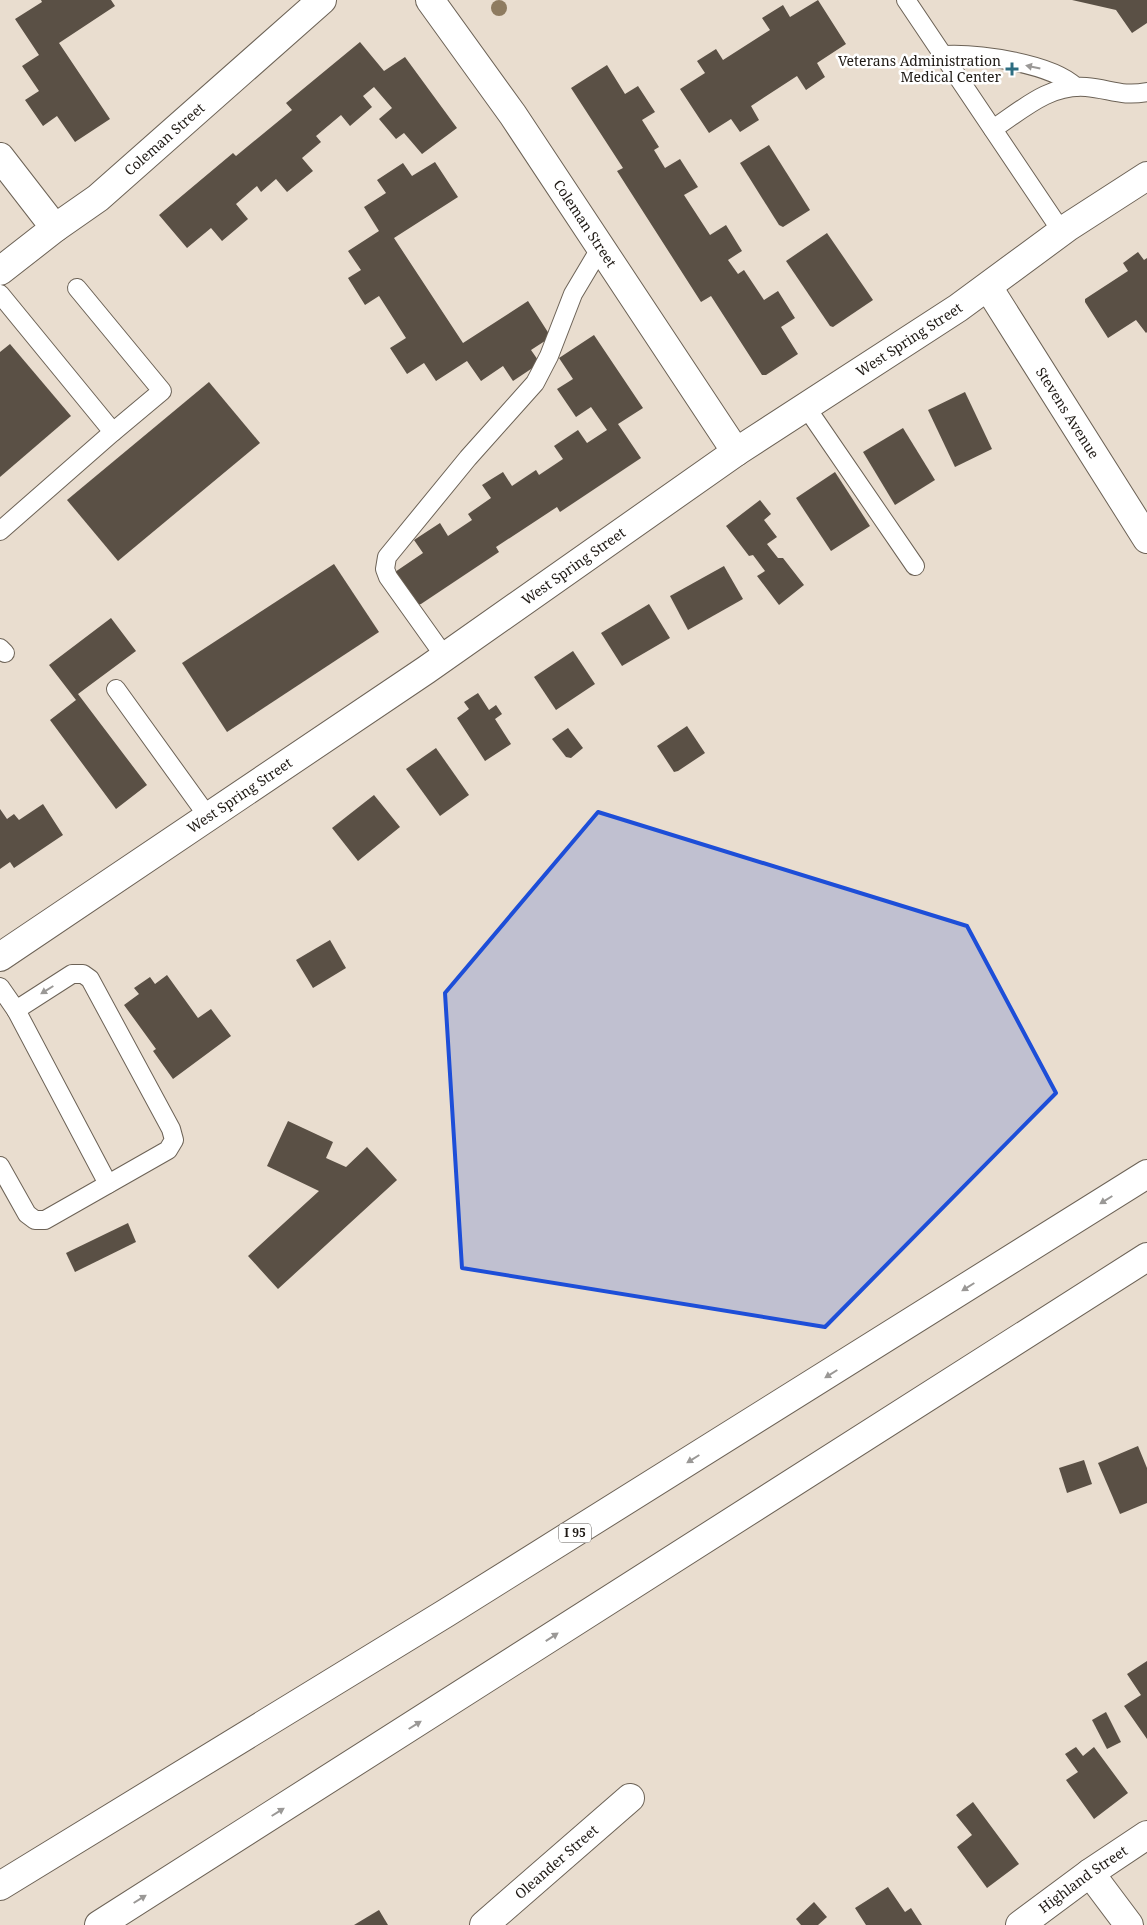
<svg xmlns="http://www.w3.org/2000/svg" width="1147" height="1925" viewBox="0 0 1147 1925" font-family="'Noto Serif',serif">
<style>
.building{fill:#5a5045}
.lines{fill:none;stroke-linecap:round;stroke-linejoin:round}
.lane-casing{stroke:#6c6256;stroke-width:20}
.street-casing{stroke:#6c6256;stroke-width:30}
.secondary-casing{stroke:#6c6256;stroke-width:30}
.highway-casing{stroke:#6c6256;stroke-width:30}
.lane{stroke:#fff;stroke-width:18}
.street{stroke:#fff;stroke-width:28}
.secondary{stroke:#fff;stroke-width:28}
.highway{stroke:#fff;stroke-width:28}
.tree{fill:#8e7b60}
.oneway{fill:#9a9896}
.marked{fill:#1d4ed8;fill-opacity:0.2;stroke:#1d4ed8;stroke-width:4;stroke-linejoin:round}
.poi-dot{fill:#2d6d81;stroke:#fff;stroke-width:2}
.labels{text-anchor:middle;stroke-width:5;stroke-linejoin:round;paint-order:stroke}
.shield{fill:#fff;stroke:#625f5b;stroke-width:1}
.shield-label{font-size:12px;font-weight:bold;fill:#1f1a15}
.poi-label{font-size:14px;fill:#1f1a15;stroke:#fff;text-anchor:end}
.street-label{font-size:14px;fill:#1f1a15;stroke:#fff}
</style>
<rect width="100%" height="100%" fill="#e9ddcf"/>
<!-- building -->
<g class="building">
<path d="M41,0H111L115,6L59,43L110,119L75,142L57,116L43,126L25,100L39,91L22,66L39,55L15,19L42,2Z"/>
<path d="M818,0L846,44L817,63L825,77L806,90L797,76L751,106L759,120L740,132L731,119L709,133L680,89L705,73L697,61L716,49L723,60L770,30L762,18L783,5L790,17Z"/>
<path d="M1072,0H1147V23L1132,33L1116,10Z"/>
<path d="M360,42L384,71L405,57L457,128L422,154L404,133L396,139L379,119L392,108L374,87L363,96L372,107L350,126L341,115L316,136L321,142L302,158L313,171L287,192L276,179L261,192L257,186L236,204L248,219L222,241L211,228L187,248L159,215L233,153L236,156L292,110L286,103Z"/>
<path d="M607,65L625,94L638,86L655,112L642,120L659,147L654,150L665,168L680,159L698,187L684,195L710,235L726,225L742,251L728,260L738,274L744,270L764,300L778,291L795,318L781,327L798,354L766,375H762L711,296L701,302L617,171L623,168L571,88Z"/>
<path d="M769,145L810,210L783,227L779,225L740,163Z"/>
<path d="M435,162L458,197L394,238L463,343L528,301L551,337L531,350L540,363L513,381L503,366L481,381L467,361L436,381L424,363L407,374L390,348L406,338L379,296L365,305L348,278L361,270L348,251L379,231L364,207L386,193L377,180L403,163L412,176Z"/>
<path d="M827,233L873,300L833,327L830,326L786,261Z"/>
<path d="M1138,252L1144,260L1147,258V332L1146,333L1136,320L1108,338L1085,302V299L1128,271L1123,263Z"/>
<path d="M594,335L643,408L618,424L641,458L560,512L557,507L496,547L499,552L421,604L417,605L395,572L423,553L414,540L440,523L448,536L472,520L468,514L491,498L482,485L503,472L512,486L536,470L539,475L563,459L554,446L578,430L587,443L607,430L591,407L576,417L557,389L573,379L559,358Z"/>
<path d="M10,344L71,416L0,477V352Z"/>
<path d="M209,382L260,443L118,561L67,500Z"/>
<path d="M965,392L992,449L955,467L928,410Z"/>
<path d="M903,428L935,480L895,505L863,452Z"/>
<path d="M835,472L870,526L831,551L796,498Z"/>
<path d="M760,500L771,514L764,520L777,537L767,544L778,558H783L804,585L779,605L757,576L765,571L753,555L749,556L726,526Z"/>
<path d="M334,564L379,632L227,732L182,663Z"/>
<path d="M724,566L743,599L688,630L670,596Z"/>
<path d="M649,604L670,638L622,666L601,633Z"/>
<path d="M111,618L136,651L78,694L147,785L116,809L50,720L76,700L49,665Z"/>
<path d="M573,651L595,684L556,710L534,677Z"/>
<path d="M478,693L489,710L496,705L502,714L495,719L511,744L485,761L457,718L469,709L464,702Z"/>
<path d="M687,726L705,753L678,771L674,772L657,746Z"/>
<path d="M568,728L583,748L571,758L566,757L552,739Z"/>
<path d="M436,748L469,795L440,816L406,769Z"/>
<path d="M374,795L400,827L358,861L332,828Z"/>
<path d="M43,804L63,835L14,868L10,862L0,869V809L7,819L14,814L19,820Z"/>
<path d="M330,940L346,968L313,988L296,960Z"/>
<path d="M167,975L198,1018L211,1009L231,1036L173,1079L153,1051L156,1049L124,1005L139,994L134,988L150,977L155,984Z"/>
<path d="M288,1121L333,1142L326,1158L346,1167L367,1147L397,1180L278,1289L248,1256L319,1191L267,1166Z"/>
<path d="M128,1223L136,1242L75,1272L66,1253Z"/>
<path d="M1138,1446L1147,1468V1503L1120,1514L1098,1463Z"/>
<path d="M1084,1460L1092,1484L1067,1493L1059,1468Z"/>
<path d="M1147,1661V1739L1124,1706L1141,1695L1127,1674Z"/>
<path d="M1106,1712L1121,1742L1107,1749L1092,1720Z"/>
<path d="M1076,1747L1083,1756L1094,1747L1128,1793L1094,1819L1066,1780L1078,1772L1065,1754Z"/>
<path d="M973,1802L1019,1864L987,1888L957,1847L972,1835L956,1815Z"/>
<path d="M888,1887L905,1912L911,1908L922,1925H866L855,1908Z"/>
<path d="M814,1902L827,1917L818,1925H801L796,1919Z"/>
<path d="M379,1910L388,1925H354Z"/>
</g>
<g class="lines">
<!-- lane casing -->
<g class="lane-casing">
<g id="lane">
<path d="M906,0L1062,232"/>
<path d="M943,55C977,53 1051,63 1076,87"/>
<path d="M993,129C1022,110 1049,84 1086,87C1110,89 1122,97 1147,92"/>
<path d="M77,288L162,391L113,432"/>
<path d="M0,294L113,432L0,531"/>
<path d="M806,407L915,566"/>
<path d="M0,648L5,653"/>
<path d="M445,657L388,577L385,569L387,557L468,458L535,383L549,356L573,294L601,247"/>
<path d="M116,689L209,818"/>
<path d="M0,987L16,1010L72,974H83L90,979L171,1129L174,1140L168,1150L45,1220H35L27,1214L0,1166"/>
<path d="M16,1010L108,1184"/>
</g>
</g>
<!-- street casing -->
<g class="street-casing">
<g id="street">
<path id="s1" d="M430,0L513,115L736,452"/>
<path d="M0,157L55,228"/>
<path id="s2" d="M0,271L55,228L98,198L322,0"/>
<path id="s3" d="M988,287L1147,539"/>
<path d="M1090,1873L1129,1925"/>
<path id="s4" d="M484,1925L630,1798"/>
<path id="s5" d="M1020,1925L1090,1873L1147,1835"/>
</g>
</g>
<!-- secondary casing -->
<g class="secondary-casing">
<g id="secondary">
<path id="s6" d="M0,957L426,670L736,452L958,308L1068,227L1147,176"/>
</g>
</g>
<!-- highway casing -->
<g class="highway-casing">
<g id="highway">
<path d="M0,1886L446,1613L1147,1174"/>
<path d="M99,1925L1147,1257"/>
</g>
</g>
<!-- lane -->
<use href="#lane" class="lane"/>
<!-- street -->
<use href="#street" class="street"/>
<!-- secondary -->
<use href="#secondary" class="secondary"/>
<!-- highway -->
<use href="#highway" class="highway"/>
</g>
<!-- trees -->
<circle class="tree" cx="499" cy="8" r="8"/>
<!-- one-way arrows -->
<defs><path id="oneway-solid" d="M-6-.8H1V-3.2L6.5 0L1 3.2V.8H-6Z" transform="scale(1.25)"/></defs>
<g class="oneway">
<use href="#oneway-solid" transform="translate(1033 67) rotate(-168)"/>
<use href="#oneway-solid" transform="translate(47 990) rotate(148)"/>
<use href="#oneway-solid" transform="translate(1106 1200) rotate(148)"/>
<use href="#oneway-solid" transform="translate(968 1287) rotate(148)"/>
<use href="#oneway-solid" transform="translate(831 1374) rotate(148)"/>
<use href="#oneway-solid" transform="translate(693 1459) rotate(148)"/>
<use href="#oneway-solid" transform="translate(552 1637) rotate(-33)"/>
<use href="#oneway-solid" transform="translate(415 1725) rotate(-32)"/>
<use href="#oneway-solid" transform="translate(278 1812) rotate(-32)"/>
<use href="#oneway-solid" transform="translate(140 1899) rotate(-32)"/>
</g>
<!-- marked area -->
<path class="marked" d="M598,812L967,926L1056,1093L825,1327L462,1268L445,993Z"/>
<!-- markers -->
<path class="poi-dot" d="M1009.5 61.5h5v5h5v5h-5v5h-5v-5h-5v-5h5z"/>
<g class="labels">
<!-- shield labels -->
<rect class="shield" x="559" y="1523.5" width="32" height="19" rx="4"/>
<g class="shield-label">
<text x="575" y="1537">I 95</text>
</g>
<!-- poi labels -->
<g class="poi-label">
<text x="1001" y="66">Veterans Administration<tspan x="1001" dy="16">Medical Center</tspan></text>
</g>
<!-- street labels -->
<g class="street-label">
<text dy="5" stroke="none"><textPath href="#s2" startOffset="211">Coleman Street</textPath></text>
<text dy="5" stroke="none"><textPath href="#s1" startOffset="272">Coleman Street</textPath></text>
<text dy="5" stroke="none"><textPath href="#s6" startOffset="1099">West Spring Street</textPath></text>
<text dy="5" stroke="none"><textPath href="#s3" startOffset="149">Stevens Avenue</textPath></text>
<text dy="5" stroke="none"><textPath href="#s6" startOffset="694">West Spring Street</textPath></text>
<text dy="5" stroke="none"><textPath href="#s6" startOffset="289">West Spring Street</textPath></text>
<text dy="5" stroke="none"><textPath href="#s4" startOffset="96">Oleander Street</textPath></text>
<text dy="5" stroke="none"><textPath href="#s5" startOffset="78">Highland Street</textPath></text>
</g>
</g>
</svg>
